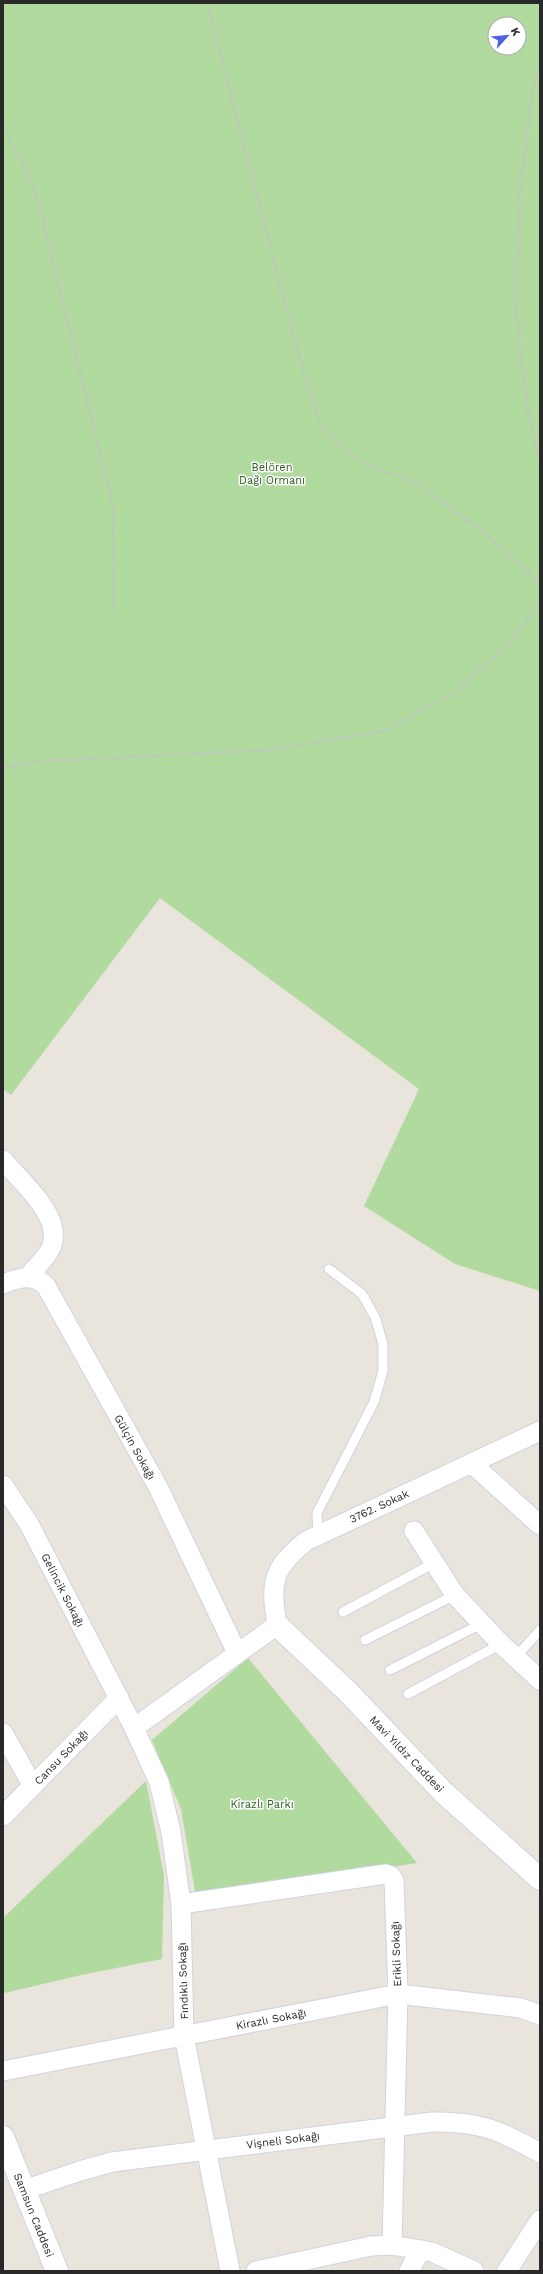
<svg xmlns="http://www.w3.org/2000/svg" width="543" height="2274" viewBox="0 0 543 2274" font-family="'Work Sans',sans-serif">
<style>
.green{fill:#b0da9e;fill-rule:evenodd}
.lines{fill:none;stroke-linecap:round;stroke-linejoin:round}
.service-casing{stroke:#d1d3e0;stroke-width:11}
.minor-casing{stroke:#d1d3e0;stroke-width:21}
.tertiary-casing{stroke:#d1d3e0;stroke-width:24}
.secondary-casing{stroke:#d1d3e0;stroke-width:24}
.path{stroke:#c3c3c3;stroke-width:2.5;stroke-dasharray:3 2;stroke-linecap:butt}
.service{stroke:#fff;stroke-width:9}
.minor{stroke:#fff;stroke-width:19}
.tertiary{stroke:#fff;stroke-width:22}
.secondary{stroke:#fff;stroke-width:22}
.labels{text-anchor:middle;stroke-width:3;stroke-linejoin:round;paint-order:stroke}
.park-label{font-size:11px;fill:#2b5d21;stroke:#fff}
.street-label{font-size:11px;fill:#292929;stroke:#fff}
</style>
<rect width="100%" height="100%" fill="#e9e4dc"/>
<!-- green -->
<g class="green">
<path d="M3,3H540V1291L455,1264L364,1206L419,1089L160,898L11,1095L3,1089ZM495,24H519V48H495Z"/>
<path d="M248,1658L417,1863L196,1897L181,1809L152,1740Z"/>
<path d="M146,1781L164,1876L162,1959L81,1975L5,1993L3,1988V1918Z"/>
</g>
<g class="lines">
<!-- service casing -->
<g class="service-casing">
<g id="service">
<path d="M318,1535L317,1513L374,1402L383,1371V1344L375,1317L362,1294L329,1269"/>
<path d="M343,1612L434,1563"/>
<path d="M365,1640L455,1595"/>
<path d="M515,1658L540,1630"/>
<path d="M390,1670L481,1624"/>
<path d="M408,1694L501,1644"/>
</g>
</g>
<!-- minor casing -->
<g class="minor-casing">
<g id="minor">
<path d="M3,1160C20,1181 62,1215 52,1245C50,1254 34,1269 28,1277"/>
<path d="M3,1284C18,1278 33,1273 46,1286L158,1487L237,1653"/>
<path d="M471,1463L540,1525"/>
<path d="M3,1485L29,1524L134,1728L159,1782L171,1832L181,1904L184,2036L230,2271"/>
<path d="M414,1531L455,1595L501,1644L540,1680"/>
<path d="M134,1728L277,1625C270,1582 272,1569 306,1541L540,1431"/>
<path d="M3,1733L33,1786"/>
<path d="M3,1816L119,1698"/>
<path d="M181,1904L386,1874L391,1876L394,1881L398,1994L392,2245"/>
<path d="M3,2071L398,1994L521,2008L540,2015"/>
<path d="M24,2190L80,2171L112,2162L432,2122C479,2121 500,2130 540,2153"/>
<path d="M256,2271L371,2246L392,2245L432,2252L474,2271"/>
<path d="M409,2271L421,2250"/>
<path d="M507,2271L540,2220"/>
</g>
</g>
<!-- tertiary casing -->
<g class="tertiary-casing">
<path id="tertiary" d="M3,2137L57,2271"/>
</g>
<!-- secondary casing -->
<g class="secondary-casing">
<path id="secondary" d="M277,1625L348,1692L443,1792L540,1879"/>
</g>
<!-- path -->
<g class="path">
<path d="M207,3L301,364L322,428L358,461L414,482L480,529L540,583"/>
<path d="M540,65L533,86L518,208L517,320L528,412L540,461"/>
<path d="M3,125L37,196L113,507L114,613"/>
<path d="M3,768L41,761L270,750L384,731L455,693L514,638L540,602"/>
</g>
<!-- service -->
<use href="#service" class="service"/>
<!-- minor -->
<use href="#minor" class="minor"/>
<!-- tertiary -->
<use href="#tertiary" class="tertiary"/>
<!-- secondary -->
<use href="#secondary" class="secondary"/>
</g>
<g class="labels">
<!-- park labels -->
<g class="park-label">
<text x="272" y="471">Belören<tspan x="272" dy="13">Dağı Ormanı</tspan></text>
<text x="262" y="1808">Kirazlı Parkı</text>
</g>
<!-- street labels -->
<g class="street-label">
<text transform="translate(135 1447) rotate(61)" y="4">Gülçin Sokağı</text>
<text transform="translate(379 1506) rotate(-25)" y="4">3762. Sokak</text>
<text transform="translate(63 1590) rotate(63)" y="4">Gelincik Sokağı</text>
<text transform="translate(407 1754) rotate(46)" y="4">Mavi Yıldız Caddesi</text>
<text transform="translate(61 1757) rotate(-46)" y="4">Cansu Sokağı</text>
<text transform="translate(396 1954) rotate(-92)" y="4">Erikli Sokağı</text>
<text transform="translate(183 1981) rotate(-92)" y="4">Fındıklı Sokağı</text>
<text transform="translate(271 2019) rotate(-11)" y="4">Kirazlı Sokağı</text>
<text transform="translate(283 2140) rotate(-7)" y="4">Vişneli Sokağı</text>
<text transform="translate(34 2215) rotate(68)" y="4">Samsun Caddesi</text>
</g>
</g>
<!-- border -->
<rect width="543" height="2274" fill="none" stroke="#292929" stroke-width="8"/>
<!-- north arrow -->
<g transform="translate(507 36) rotate(63)"><circle r="19" fill="#ffffff" stroke="#a9a9a9"/>
<path d="M0-3L7 15L0 10L-7 15Z" fill="#4d62e5"/>
<text y="-6" font-size="11" font-weight="bold" text-anchor="middle" fill="#292929">K</text>
</g>
</svg>
